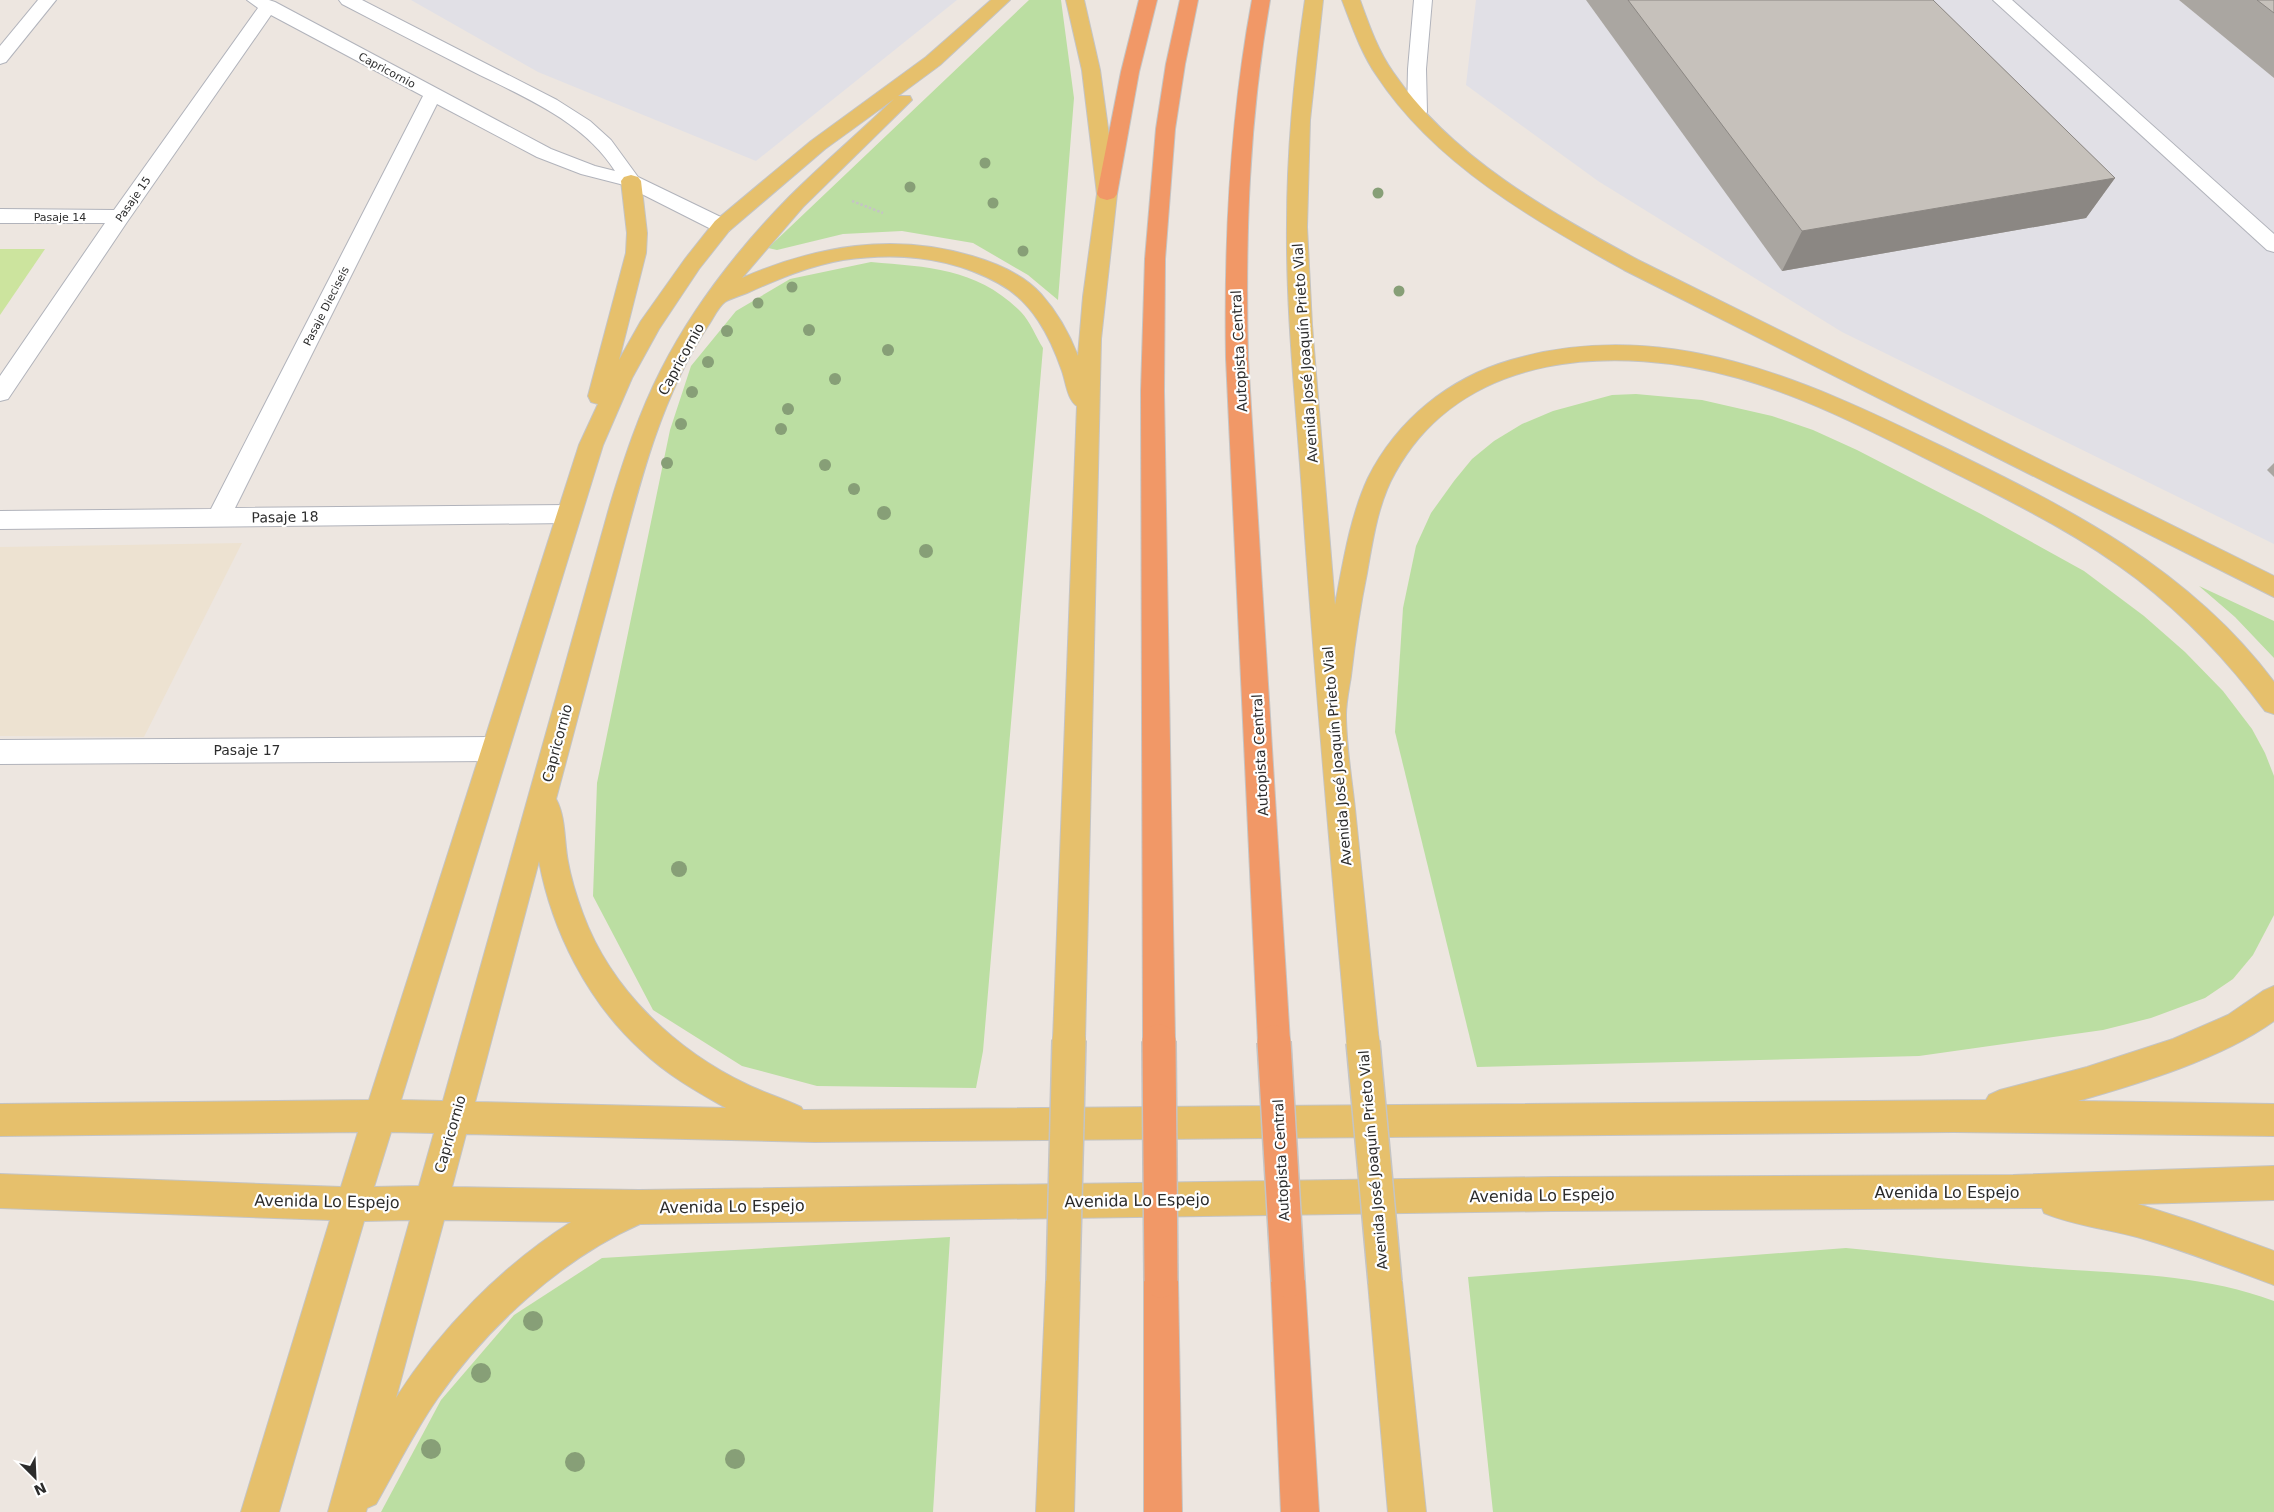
<svg xmlns="http://www.w3.org/2000/svg" width="2274" height="1512" viewBox="0 0 2274 1512" font-family="'DejaVu Sans',sans-serif">
<style>
.industrial{fill:#e1e0e6}
.education{fill:#ede2d1}
.green{fill:#bbdea2}
.pitch{fill:#cce49e}
.lines{fill:none;stroke-linecap:round;stroke-linejoin:round}
.minor-casing{stroke:#b1b3bb;stroke-width:2}
.major-casing{stroke:#c4c4c4;stroke-width:2}
.highway-casing{stroke:#c4c4c4;stroke-width:2}
.path{stroke:#c4c4c4;stroke-width:2.5;stroke-dasharray:2.5 2;stroke-linecap:butt}
.minor{fill:#fff;fill-rule:evenodd}
.major{fill:#e6c06c;fill-rule:evenodd}
.highway{fill:#f19867;fill-rule:evenodd}
.major-bridge-casing{stroke:#c4c4c4;stroke-width:36;stroke-linecap:butt}
.highway-bridge-casing{stroke:#c4c4c4;stroke-width:36;stroke-linecap:butt}
.major-bridge{stroke:#e6c06c;stroke-width:33}
.highway-bridge{stroke:#f19867;stroke-width:33}
.tree{fill:#879f77}
.wall{fill:#aaa6a1}
.shaded-wall{fill:#8b8783}
.building{fill:#c6c1bb;stroke:#8b8783}
.labels{text-anchor:middle;stroke-width:4.5;stroke-linejoin:round;paint-order:stroke}
.far-street-label{font-size:11px;fill:#2c2c2c;stroke:#fff}
.street-label{font-size:14px;fill:#2c2c2c;stroke:#fff}
.near-street-label{font-size:16px;fill:#2c2c2c;stroke:#fff}
</style>
<rect width="100%" height="100%" fill="#ede6e0"/>
<!-- industrial -->
<g class="industrial">
<path d="M411,0H957L756,161L538,72Z"/>
<path d="M1476,0H2274V544L1842,332L1598,181L1466,85Z"/>
</g>
<!-- education -->
<path class="education" d="M242,543L144,737L0,736V547Z"/>
<!-- green -->
<g class="green">
<path d="M1029,0H1061L1074,98L1058,300L1028,275L973,243L902,231L843,234L777,250L768,248Z"/>
<path d="M871,262C929,267 977,268 1021,312C1030,321 1036,337 1043,348L983,1051L976,1088L817,1086L742,1066L653,1010L593,896L597,783L670,430L691,366L736,311L790,279Z"/>
<path d="M1636,394L1702,400L1772,416L1813,430L1857,450L1981,514L2084,571L2144,616L2185,652L2223,691L2252,729L2265,753L2274,776V915L2253,955L2233,979L2205,998L2151,1018L2103,1030L1919,1056L1477,1067L1395,732L1403,608L1416,546L1431,513L1454,481L1472,459L1494,441L1522,424L1553,411L1612,395Z"/>
<path d="M2199,586L2274,621V658L2235,617Z"/>
<path d="M950,1237L933,1512H381L441,1400L514,1315L602,1258Z"/>
<path d="M1846,1248C1907,1254 1969,1262 2031,1267C2112,1274 2196,1272 2274,1301V1512H1493L1468,1277Z"/>
</g>
<!-- pitch -->
<path class="pitch" d="M0,249H45L0,315Z"/>
<g class="lines">
<!-- minor casing -->
<g class="minor-casing">
<g id="minor">
<path d="M38,0H56L6,62L0,64V46Z"/>
<path d="M247,0H269L275,2L551,149L595,166L615,171C583,120 521,96 470,70C427,48 384,26 342,4L339,0H362L557,100L590,121L611,140L638,177L729,221L732,226L729,231L722,233L715,231L624,185L581,174L537,157L437,104L235,508L569,505L578,507L581,514L578,521L569,523L0,529V511L211,509L423,96L271,15L127,222L8,399L0,401V376L105,223H0V209L114,210L258,8Z"/>
<path d="M1414,0H1432L1426,69L1427,112L1424,116L1417,118L1410,116L1407,112L1408,69Z"/>
<path d="M1993,0H2012L2274,234V252L2267,250Z"/>
<path d="M494,737L504,741L508,749L504,757L494,761L0,764V740Z"/>
</g>
</g>
<!-- major casing -->
<g class="major-casing">
<g id="major">
<path d="M991,0H1010L940,65L898,96H910L912,100L803,207L742,278C816,246 893,232 972,256C996,263 1024,275 1041,294C1057,312 1069,333 1078,356L1083,297L1097,194L1082,70L1066,0H1084L1100,70L1117,194L1101,339L1085,1040L1080,1051L1069,1055L1058,1051L1053,1040L1077,406C1067,399 1066,382 1062,371C1050,336 1032,301 998,283C951,257 896,252 843,260C809,266 778,279 747,293C740,296 731,298 725,302C718,307 713,319 708,326C659,400 638,490 616,574C596,649 576,724 556,799C566,817 564,842 568,862C571,879 577,898 583,914C611,990 676,1051 748,1085C765,1093 784,1099 801,1107L803,1110L1986,1100L1989,1095L2000,1090L2087,1067L2173,1039L2228,1015L2263,991L2274,986V1021C2221,1059 2141,1083 2078,1101L2274,1104V1136L1954,1132L815,1142L466,1134L452,1187L639,1190L1552,1177L2013,1175L2274,1166V1200L2138,1204L2194,1222L2274,1251V1285C2229,1268 2183,1250 2137,1237C2106,1229 2073,1225 2044,1213L2042,1208L1552,1211L640,1224C561,1259 486,1328 437,1399C414,1432 396,1469 376,1504L367,1508L366,1512H328L410,1220L364,1221L279,1512H241L330,1220L0,1208V1174L341,1187L358,1132L0,1136V1104L369,1100L579,445L598,404L591,402L588,396L626,253L627,233L621,181L624,177L631,175L638,177L641,181L647,233L646,253L619,360L641,321L685,259L715,221L811,141L926,57ZM894,99C860,132 823,163 789,197C739,248 693,307 661,370C639,413 624,459 610,505L443,1101L401,1100L603,445L632,378L659,329L699,269L729,231L825,149ZM539,861C552,931 588,1002 641,1050C666,1074 696,1091 726,1108L475,1102ZM391,1132L434,1133L419,1186L374,1187ZM444,1220L571,1222C502,1266 440,1329 396,1398Z"/>
<path d="M1305,0H1323L1310,120L1307,227L1312,325L1335,605C1343,563 1350,517 1368,478C1397,420 1449,378 1511,360C1665,315 1806,380 1943,447C2068,508 2189,568 2274,682V714L2265,711C2228,661 2186,617 2137,579C2077,533 2010,501 1943,467C1877,434 1809,398 1738,378C1618,344 1463,350 1395,473C1378,503 1373,539 1367,573C1360,607 1355,641 1351,676C1349,689 1346,703 1346,715C1346,749 1353,785 1356,819C1364,893 1371,968 1379,1042L1374,1053L1363,1057L1352,1053L1347,1042C1331,859 1314,676 1302,492C1296,403 1286,314 1287,225C1287,149 1294,75 1305,0Z"/>
<path d="M1342,0H1360C1369,25 1378,51 1393,72C1452,158 1550,212 1638,260L2274,576V597L1624,270C1534,220 1435,164 1377,76C1361,53 1352,26 1342,0Z"/>
<path d="M1063,1264L1075,1269L1080,1281L1074,1512H1036L1046,1281L1051,1269Z"/>
<path d="M1385,1265L1397,1270L1402,1282L1426,1512H1388L1368,1282L1373,1270Z"/>
</g>
</g>
<!-- highway casing -->
<g class="highway-casing">
<g id="highway">
<path d="M1139,0H1157L1139,72L1117,194L1114,198L1107,200L1100,198L1097,194L1121,72Z"/>
<path d="M1180,0H1198L1185,64L1175,129L1165,259L1164,391L1175,1041L1170,1052L1159,1056L1148,1052L1143,1041L1141,391L1145,259L1156,129L1166,64Z"/>
<path d="M1252,0H1270C1249,119 1245,237 1248,358L1290,1042L1285,1053L1274,1057L1263,1053L1258,1042L1226,358C1224,237 1230,119 1252,0Z"/>
<path d="M1161,1264L1173,1269L1178,1281L1182,1512H1144V1281L1149,1269Z"/>
<path d="M1288,1264L1300,1269L1305,1281L1319,1512H1281L1271,1281L1276,1269Z"/>
</g>
</g>
<!-- path -->
<path class="path" d="M852,201L883,213"/>
<!-- minor -->
<use href="#minor" class="minor"/>
<!-- major -->
<use href="#major" class="major"/>
<!-- highway -->
<use href="#highway" class="highway"/>
<!-- major-bridge casing -->
<g class="major-bridge-casing">
<g id="major-bridge">
<path d="M1363,1042L1385,1282"/>
<path d="M1063,1281L1069,1040"/>
</g>
</g>
<!-- highway-bridge casing -->
<g class="highway-bridge-casing">
<g id="highway-bridge">
<path d="M1159,1041L1161,1281"/>
<path d="M1274,1042L1288,1281"/>
</g>
</g>
<!-- major-bridge -->
<use href="#major-bridge" class="major-bridge"/>
<!-- highway-bridge -->
<use href="#highway-bridge" class="highway-bridge"/>
</g>
<!-- trees -->
<g class="tree">
<circle cx="985" cy="163" r="5.5"/>
<circle cx="910" cy="187" r="5.5"/>
<circle cx="1378" cy="193" r="5.5"/>
<circle cx="993" cy="203" r="5.5"/>
<circle cx="1023" cy="251" r="5.5"/>
<circle cx="792" cy="287" r="5.5"/>
<circle cx="1399" cy="291" r="5.5"/>
<circle cx="758" cy="303" r="5.5"/>
<circle cx="809" cy="330" r="6"/>
<circle cx="727" cy="331" r="6"/>
<circle cx="888" cy="350" r="6"/>
<circle cx="708" cy="362" r="6"/>
<circle cx="835" cy="379" r="6"/>
<circle cx="692" cy="392" r="6"/>
<circle cx="788" cy="409" r="6"/>
<circle cx="681" cy="424" r="6"/>
<circle cx="781" cy="429" r="6"/>
<circle cx="667" cy="463" r="6"/>
<circle cx="825" cy="465" r="6"/>
<circle cx="854" cy="489" r="6"/>
<circle cx="884" cy="513" r="7"/>
<circle cx="926" cy="551" r="7"/>
<circle cx="679" cy="869" r="8"/>
<circle cx="533" cy="1321" r="10"/>
<circle cx="481" cy="1373" r="10"/>
<circle cx="431" cy="1449" r="10"/>
<circle cx="735" cy="1459" r="10"/>
<circle cx="575" cy="1462" r="10"/>
</g>
<!-- wall -->
<g class="wall">
<path d="M1586,0H1933L2115,178L2086,218L1782,271Z"/>
<path d="M2179,0H2274V78Z"/>
<path d="M2274,463V477L2267,470Z"/>
</g>
<!-- shaded-wall -->
<path class="shaded-wall" d="M2115,178L2086,218L1782,271L1802,231Z"/>
<!-- building -->
<g class="building">
<path d="M1628,0H1933L2115,178L1802,231Z"/>
<path d="M2257,0H2274V13Z"/>
</g>
<g class="labels">
<!-- far-street labels -->
<g class="far-street-label">
<text transform="translate(387 70) rotate(28)" y="4">Capricornio</text>
<text transform="translate(133 199) rotate(-55)" y="4">Pasaje 15</text>
<text x="60" y="221">Pasaje 14</text>
<text transform="translate(326 306) rotate(-63)" y="4">Pasaje Dieciseís</text>
</g>
<!-- street labels -->
<g class="street-label">
<text transform="translate(1239 351) rotate(-93)" y="5">Autopista Central</text>
<text transform="translate(1305 353) rotate(-94)" y="5">Avenida José Joaquín Prieto Vial</text>
<text transform="translate(681 359) rotate(-61)" y="5">Capricornio</text>
<text transform="translate(285 517) rotate(-1)" y="5">Pasaje 18</text>
<text transform="translate(557 743) rotate(-75)" y="5">Capricornio</text>
<text x="247" y="755">Pasaje 17</text>
<text transform="translate(1260 755) rotate(-93)" y="5">Autopista Central</text>
<text transform="translate(1337 756) rotate(-95)" y="5">Avenida José Joaquín Prieto Vial</text>
<text transform="translate(450 1134) rotate(-74)" y="5">Capricornio</text>
<text transform="translate(1281 1160) rotate(-93)" y="5">Autopista Central</text>
<text transform="translate(1373 1160) rotate(-95)" y="5">Avenida José Joaquín Prieto Vial</text>
</g>
<!-- near-street labels -->
<g class="near-street-label">
<text x="1947" y="1198">Avenida Lo Espejo</text>
<text transform="translate(1542 1195) rotate(-1)" y="6">Avenida Lo Espejo</text>
<text transform="translate(1137 1200) rotate(-1)" y="6">Avenida Lo Espejo</text>
<text transform="translate(327 1201) rotate(1)" y="6">Avenida Lo Espejo</text>
<text transform="translate(732 1206) rotate(-1)" y="6">Avenida Lo Espejo</text>
</g>
</g>
<!-- north arrow -->
<g transform="translate(35 1477) rotate(156)" stroke="#ffffff" stroke-width="4" paint-order="stroke">
<path d="M0-4L9 19L0 12L-9 19Z" fill="#2c2c2c"/>
<text y="-8" font-size="14" font-weight="bold" text-anchor="middle" fill="#2c2c2c">N</text>
</g>
</svg>
